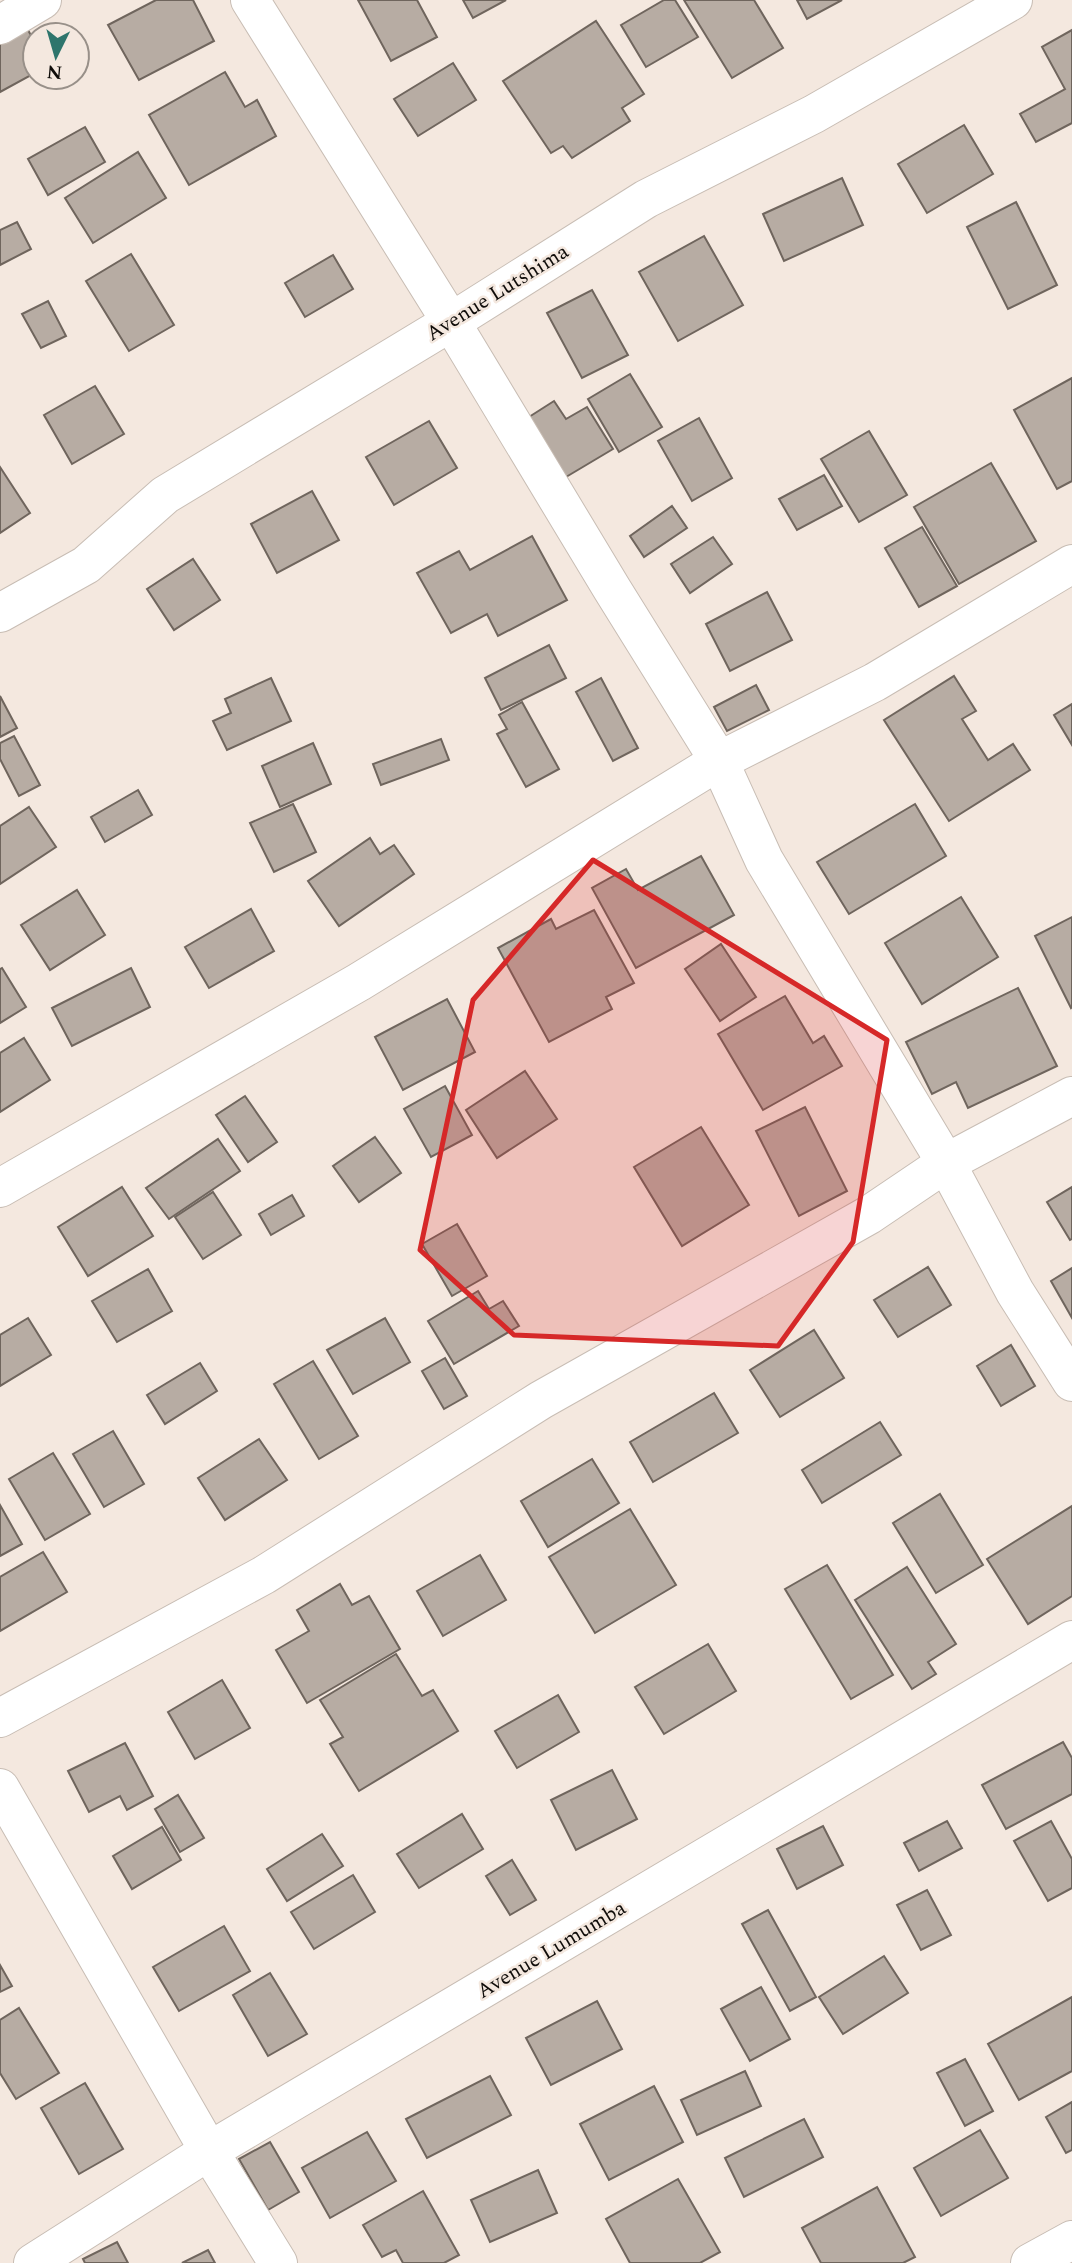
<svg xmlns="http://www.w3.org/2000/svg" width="1072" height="2263" viewBox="0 0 1072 2263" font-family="Spectral,serif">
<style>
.building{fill:#b7aca3;stroke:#6f655d;stroke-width:2}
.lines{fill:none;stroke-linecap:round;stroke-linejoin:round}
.minor-casing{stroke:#c8bdb4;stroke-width:40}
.minor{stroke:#fff;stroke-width:38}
.marked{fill:#d62828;fill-opacity:0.2;stroke:#d62828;stroke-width:5;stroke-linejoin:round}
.labels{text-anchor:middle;stroke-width:5;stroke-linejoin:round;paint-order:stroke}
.street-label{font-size:21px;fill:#0f0c09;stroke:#f4e8df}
</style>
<rect width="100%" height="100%" fill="#f4e8df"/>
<!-- building -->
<g class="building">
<path d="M156,0H193L214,41L139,80L108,25Z"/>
<path d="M358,0H417L437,37L391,61Z"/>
<path d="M463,0H506L473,18Z"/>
<path d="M664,0H675L698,37L646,67L621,25Z"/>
<path d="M684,0H754L783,48L732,78Z"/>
<path d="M797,0H842L807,19Z"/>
<path d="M596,21L644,94L622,108L630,121L572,158L563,146L551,153L503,81Z"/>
<path d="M27,28L35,43V73L0,92V43Z"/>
<path d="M1072,30V123L1036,142L1020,114L1065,89L1042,47Z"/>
<path d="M453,63L476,100L418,136L394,99Z"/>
<path d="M225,72L245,107L257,100L276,136L189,185L149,115Z"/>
<path d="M964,125L993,174L927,213L898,164Z"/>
<path d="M85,127L105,162L48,195L28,159Z"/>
<path d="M138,152L166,198L93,243L65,198Z"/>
<path d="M842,178L863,225L784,261L763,214Z"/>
<path d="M1016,202L1057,285L1008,309L967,227Z"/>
<path d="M17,222L31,249L0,265V230Z"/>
<path d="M704,236L743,305L678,341L639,272Z"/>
<path d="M131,254L174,325L129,351L86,281Z"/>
<path d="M333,255L353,289L305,317L285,283Z"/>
<path d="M592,290L628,355L582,378L547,313Z"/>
<path d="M48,301L66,336L41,348L22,314Z"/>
<path d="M630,374L662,427L619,452L588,399Z"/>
<path d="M1072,378V481L1057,489L1014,410Z"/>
<path d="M95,386L124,434L72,464L44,415Z"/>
<path d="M554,401L566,419L587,407L613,449L566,477L529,417Z"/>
<path d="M699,418L732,478L692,501L658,441Z"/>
<path d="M429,421L457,468L394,505L366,457Z"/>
<path d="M869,431L907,495L859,522L821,459Z"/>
<path d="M991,463L1036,541L959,584L914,507Z"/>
<path d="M0,467L30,513L0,533Z"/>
<path d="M824,475L842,506L797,530L779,499Z"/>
<path d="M312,491L339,540L277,573L251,524Z"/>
<path d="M672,506L687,528L644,557L630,536Z"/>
<path d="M922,527L957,586L919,607L885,548Z"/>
<path d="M532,536L567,600L498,636L487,614L451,633L417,573L459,551L470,570Z"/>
<path d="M713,537L732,564L690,593L671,564Z"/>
<path d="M193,559L220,600L174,630L147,589Z"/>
<path d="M767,592L792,640L730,671L706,624Z"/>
<path d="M549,645L566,678L501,710L485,678Z"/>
<path d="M954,676L976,711L962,719L988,760L1013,744L1030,770L949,821L884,720Z"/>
<path d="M271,678L291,721L227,750L213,721L231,713L225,699Z"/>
<path d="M601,678L638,748L613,761L576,692Z"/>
<path d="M756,685L769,710L727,731L714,707Z"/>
<path d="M0,696L17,728L0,737Z"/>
<path d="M522,702L559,769L526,787L497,734L507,729L499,715Z"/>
<path d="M1072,704V745L1054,715Z"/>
<path d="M14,736L40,785L19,796L0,759V743Z"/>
<path d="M441,739L449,760L381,785L373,764Z"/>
<path d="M313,743L331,784L280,807L262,766Z"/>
<path d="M138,790L152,815L105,842L91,817Z"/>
<path d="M293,804L316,852L274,872L250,823Z"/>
<path d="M915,804L946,856L849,914L817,862Z"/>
<path d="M29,807L56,847L0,884V826Z"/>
<path d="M370,838L380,854L394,845L414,874L339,926L308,881Z"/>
<path d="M701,856L734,915L636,968L592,888L626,869L638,890Z"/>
<path d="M77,890L105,935L50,970L21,925Z"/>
<path d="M961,897L998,957L922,1004L885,943Z"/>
<path d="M251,909L274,951L209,988L185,947Z"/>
<path d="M594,910L634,983L606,997L612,1009L549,1042L498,948L551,919L556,929Z"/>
<path d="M1072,917V1007L1071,1008L1035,936Z"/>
<path d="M721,944L756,997L720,1021L685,969Z"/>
<path d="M2,968L26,1007L0,1023V969Z"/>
<path d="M131,968L150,1007L72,1046L52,1008Z"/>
<path d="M1018,988L1057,1066L968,1108L956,1082L932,1094L906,1042Z"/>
<path d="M785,996L813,1043L824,1036L842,1066L763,1110L718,1034Z"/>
<path d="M447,999L475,1052L403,1090L375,1037Z"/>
<path d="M24,1038L50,1080L0,1112V1053Z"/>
<path d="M525,1071L557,1119L497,1158L466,1110Z"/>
<path d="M445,1086L472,1135L431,1157L404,1109Z"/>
<path d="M245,1096L277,1142L248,1162L216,1115Z"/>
<path d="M805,1107L847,1191L799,1216L756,1131Z"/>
<path d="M701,1127L749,1205L682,1246L634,1167Z"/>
<path d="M375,1137L401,1173L359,1202L333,1166Z"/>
<path d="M218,1139L240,1171L169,1219L146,1188Z"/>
<path d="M122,1187L153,1236L88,1276L58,1227Z"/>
<path d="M1072,1187V1239L1070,1240L1047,1202Z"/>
<path d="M213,1192L241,1235L203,1259L175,1217Z"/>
<path d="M292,1195L304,1216L271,1235L259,1214Z"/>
<path d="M457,1224L487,1276L452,1296L422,1244Z"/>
<path d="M928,1267L951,1305L898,1337L874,1300Z"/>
<path d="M1072,1268V1318L1051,1281Z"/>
<path d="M148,1269L172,1311L117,1342L92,1301Z"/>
<path d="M478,1291L489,1309L503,1301L519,1326L454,1364L428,1321Z"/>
<path d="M28,1318L51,1355L0,1386V1335Z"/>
<path d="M385,1318L410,1362L353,1394L327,1350Z"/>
<path d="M814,1330L844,1378L780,1417L750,1370Z"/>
<path d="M1011,1345L1035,1386L1001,1406L977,1366Z"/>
<path d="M445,1358L467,1396L444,1409L422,1371Z"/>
<path d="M313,1361L358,1436L319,1459L274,1384Z"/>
<path d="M200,1363L217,1391L165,1424L147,1395Z"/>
<path d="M714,1393L738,1433L653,1482L630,1442Z"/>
<path d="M880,1422L901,1455L822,1503L802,1470Z"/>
<path d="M113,1431L144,1484L104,1507L73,1454Z"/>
<path d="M259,1439L287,1480L225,1520L198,1478Z"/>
<path d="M53,1453L90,1514L45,1540L9,1479Z"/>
<path d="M592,1459L619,1503L548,1547L521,1501Z"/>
<path d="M940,1494L983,1565L936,1593L893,1523Z"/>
<path d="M0,1505L22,1544L0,1556Z"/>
<path d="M1072,1506V1596L1028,1624L987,1559Z"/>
<path d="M630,1509L676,1585L595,1633L549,1557Z"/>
<path d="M43,1552L67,1592L0,1631V1577Z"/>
<path d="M480,1555L506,1600L443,1636L417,1591Z"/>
<path d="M827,1565L893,1675L851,1699L785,1589Z"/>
<path d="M907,1567L956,1644L928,1662L936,1674L912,1689L855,1600Z"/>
<path d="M340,1584L352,1605L369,1596L400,1649L307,1703L276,1650L309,1631L297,1610Z"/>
<path d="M708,1644L736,1691L664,1734L635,1687Z"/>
<path d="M396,1654L422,1696L433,1690L458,1731L359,1791L330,1744L343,1737L320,1700Z"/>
<path d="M222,1680L250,1728L195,1759L168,1712Z"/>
<path d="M558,1695L579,1732L517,1768L495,1731Z"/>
<path d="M1063,1742L1072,1758V1794L1006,1829L982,1785Z"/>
<path d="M125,1743L153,1796L127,1810L120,1796L89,1812L68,1771Z"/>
<path d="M612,1770L637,1819L576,1850L551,1800Z"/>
<path d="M178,1795L204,1838L180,1852L155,1809Z"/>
<path d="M462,1814L483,1849L419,1888L397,1854Z"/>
<path d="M947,1821L962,1848L919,1871L904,1843Z"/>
<path d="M1051,1821L1072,1859V1888L1048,1901L1014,1841Z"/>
<path d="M823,1826L843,1865L797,1889L777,1849Z"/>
<path d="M162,1827L181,1860L132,1889L113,1856Z"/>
<path d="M322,1834L343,1866L287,1901L267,1869Z"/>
<path d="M512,1860L536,1900L510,1915L486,1876Z"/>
<path d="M353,1875L375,1912L314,1949L291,1912Z"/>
<path d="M927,1890L951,1935L921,1950L897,1905Z"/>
<path d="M768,1910L816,1997L790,2011L742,1924Z"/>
<path d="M224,1926L250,1971L179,2011L153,1967Z"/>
<path d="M884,1956L908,1993L843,2034L819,1997Z"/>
<path d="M0,1965L12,1986L0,1992Z"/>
<path d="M270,1973L307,2034L268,2056L233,1995Z"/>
<path d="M761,1987L790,2039L750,2061L721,2009Z"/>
<path d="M1072,1997V2071L1019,2100L988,2044Z"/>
<path d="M597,2001L622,2049L551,2085L526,2038Z"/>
<path d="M19,2008L59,2073L16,2099L0,2073V2020Z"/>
<path d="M965,2059L993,2111L965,2126L937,2073Z"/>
<path d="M745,2071L761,2106L697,2135L681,2100Z"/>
<path d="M490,2076L511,2115L427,2158L406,2119Z"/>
<path d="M85,2083L123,2149L79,2174L41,2108Z"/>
<path d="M654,2086L683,2142L609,2180L580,2124Z"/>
<path d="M1072,2102V2150L1066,2153L1046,2117Z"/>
<path d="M804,2119L823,2157L744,2197L725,2158Z"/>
<path d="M980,2130L1008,2178L941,2216L914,2168Z"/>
<path d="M367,2132L396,2181L330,2218L302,2168Z"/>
<path d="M270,2142L299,2192L268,2210L239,2159Z"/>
<path d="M538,2170L557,2213L490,2242L471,2200Z"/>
<path d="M678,2179L720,2252L700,2263H630L606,2219Z"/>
<path d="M877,2187L915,2257L903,2263H821L802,2228Z"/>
<path d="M423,2191L459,2255L444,2263H403L396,2250L382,2257L363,2225Z"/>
<path d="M117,2242L128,2263H85L83,2259Z"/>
<path d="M208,2250L215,2263H182Z"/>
</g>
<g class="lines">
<!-- minor casing -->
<g class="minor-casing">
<g id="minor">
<path d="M250,0L451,322L612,589L719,761L764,860L946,1163L1015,1292L1072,1382"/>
<path d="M0,25L42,0"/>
<path d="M0,613L86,565L165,495L451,322L646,199L814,114L1013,0"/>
<path d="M0,1188L359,982L719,761L875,682L1072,564"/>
<path d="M0,1718L264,1575L541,1400L869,1215L946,1163L1072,1096"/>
<path d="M0,1788L209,2151L278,2263"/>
<path d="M33,2263L209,2151L1072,1640"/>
<path d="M1030,2263L1072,2240"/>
</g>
</g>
<!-- minor -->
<use href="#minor" class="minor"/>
</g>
<!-- marked area -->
<path class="marked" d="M593,860L887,1040L853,1242L778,1346L514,1335L420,1250L473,1000Z"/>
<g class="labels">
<!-- street labels -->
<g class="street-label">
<text transform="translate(497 292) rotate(-32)" y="7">Avenue Lutshima</text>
<text transform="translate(551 1949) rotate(-31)" y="7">Avenue Lumumba</text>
</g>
</g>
<!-- north arrow -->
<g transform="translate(56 56) rotate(185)"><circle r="33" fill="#f4e8df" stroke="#989089" stroke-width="2"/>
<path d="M0-5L12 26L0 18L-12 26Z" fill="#2e756c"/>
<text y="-10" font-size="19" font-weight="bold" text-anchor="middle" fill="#0f0c09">N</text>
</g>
</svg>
